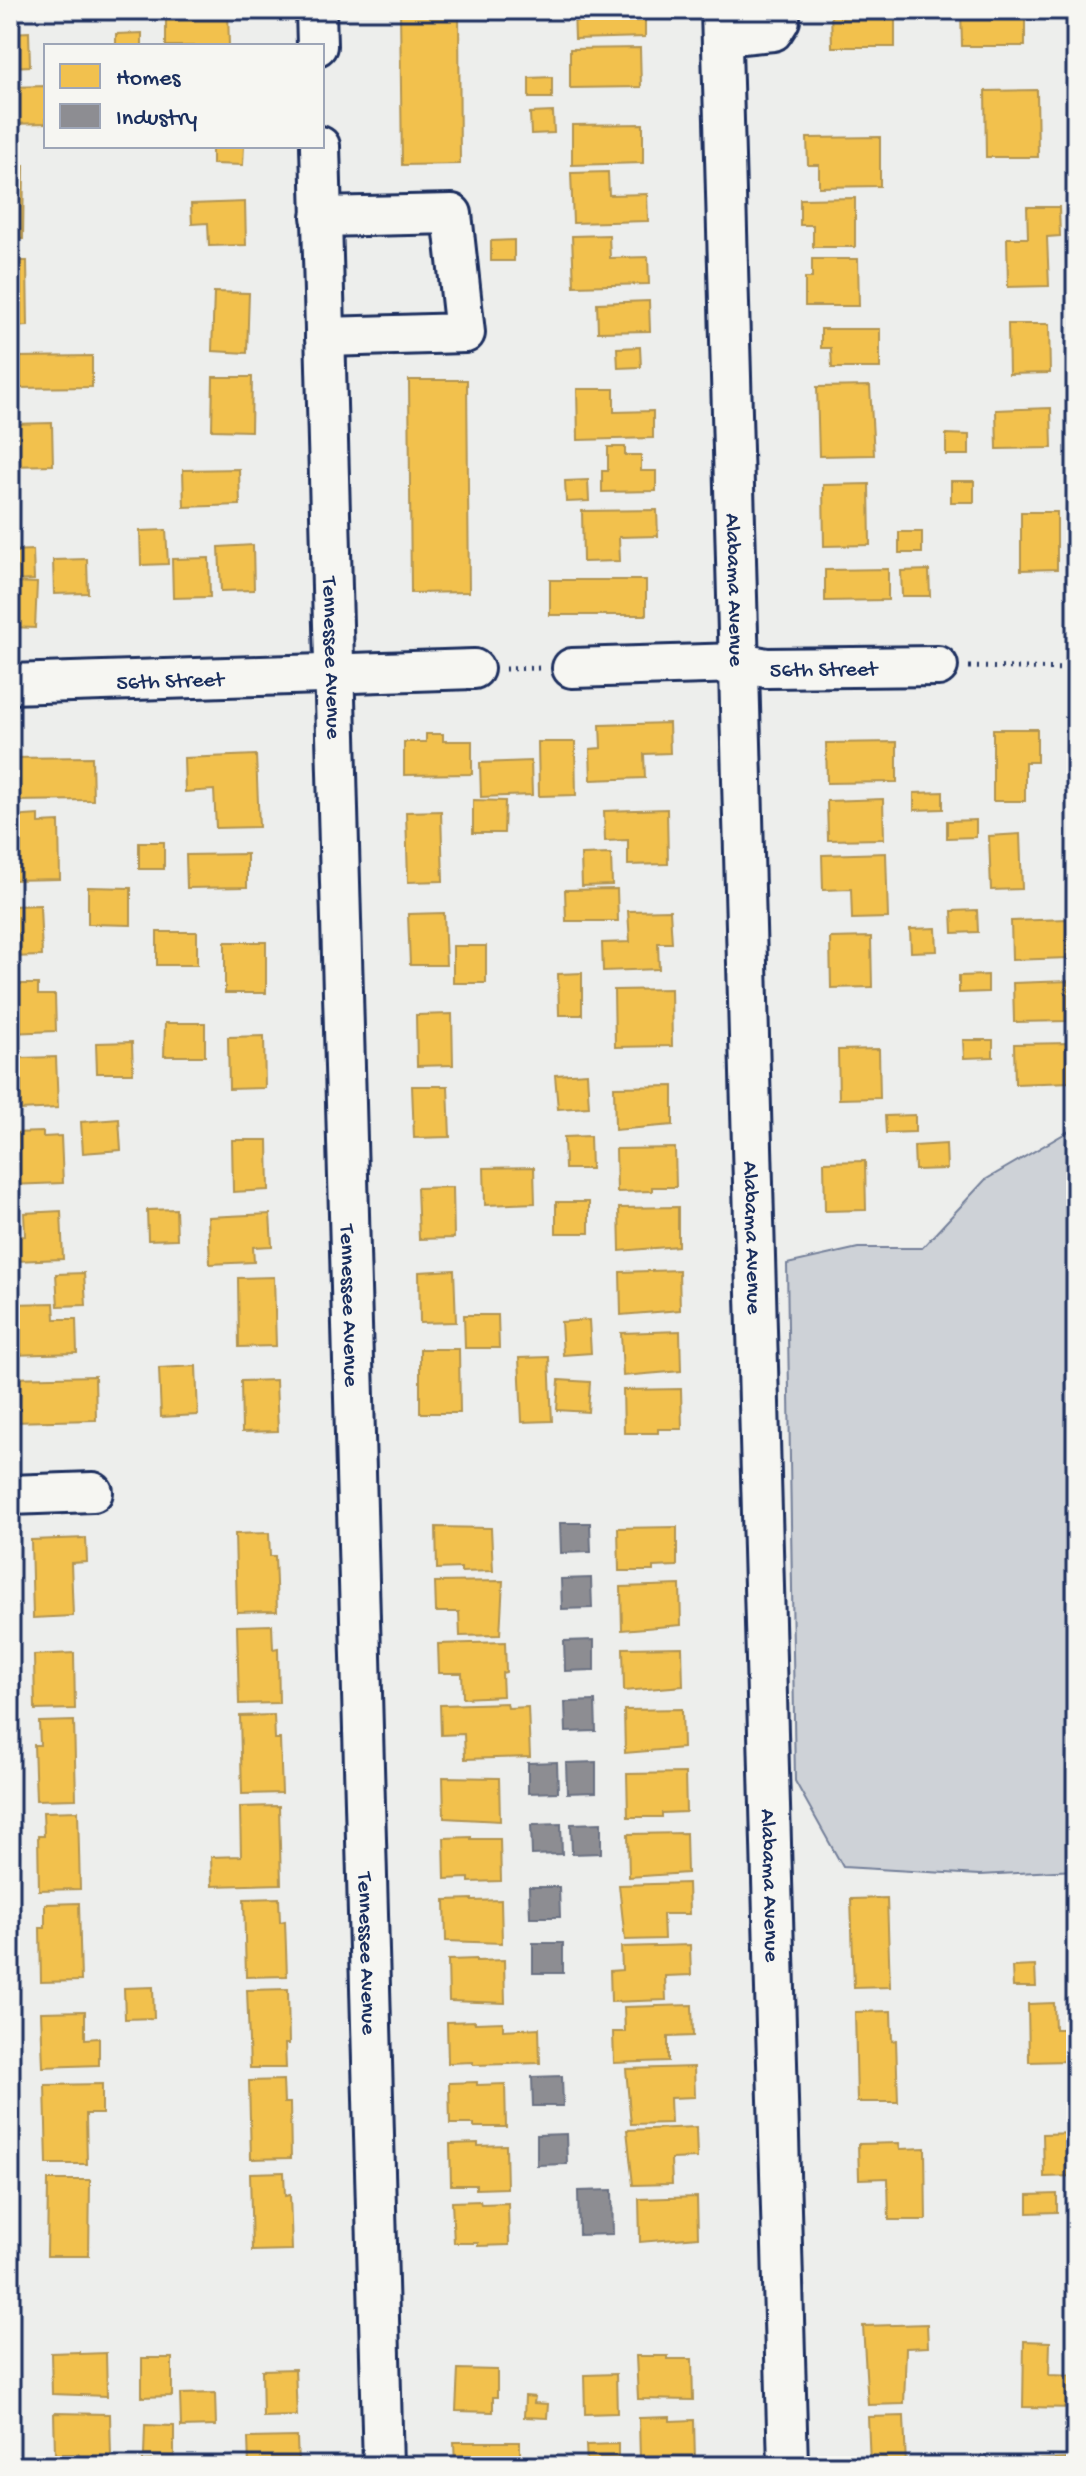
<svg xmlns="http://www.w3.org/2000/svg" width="1086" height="2476" viewBox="0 0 1086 2476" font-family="'Gochi Hand',sans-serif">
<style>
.green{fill:#ced2d7;stroke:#74809a;stroke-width:2}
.homes{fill:#f2c14e;stroke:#b29553;stroke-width:2}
.industry{fill:#8d8d92;stroke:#6b7182;stroke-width:2}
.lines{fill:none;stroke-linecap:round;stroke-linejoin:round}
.minor-casing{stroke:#1b2f5e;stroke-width:44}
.path{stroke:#1b2f5e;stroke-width:5;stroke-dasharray:2 6;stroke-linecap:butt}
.minor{stroke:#f6f6f2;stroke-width:38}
.labels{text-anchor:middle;stroke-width:8;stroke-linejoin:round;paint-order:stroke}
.street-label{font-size:22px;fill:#1b2f5e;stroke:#f6f6f2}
</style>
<rect width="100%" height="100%" fill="#edeeec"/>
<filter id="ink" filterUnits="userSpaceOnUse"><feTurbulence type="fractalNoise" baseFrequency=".0125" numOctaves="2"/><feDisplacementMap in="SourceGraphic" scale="16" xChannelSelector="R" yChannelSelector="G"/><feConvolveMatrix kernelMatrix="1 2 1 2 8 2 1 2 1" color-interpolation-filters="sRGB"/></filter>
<g filter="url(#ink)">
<!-- green -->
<path class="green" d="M1076,1127V1870L980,1875L843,1867L795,1781L787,1264L858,1248H922L985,1180Z"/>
<!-- homes -->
<g class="homes">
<path d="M166,10H228L229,46H166Z"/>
<path d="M400,10H459L460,164L402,165Z"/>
<path d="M574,10H645V37L575,39Z"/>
<path d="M831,10H895V47H832Z"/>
<path d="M961,10H1025V46H962Z"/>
<path d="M29,32L30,66L10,67V33Z"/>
<path d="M142,33V46H116V34Z"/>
<path d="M640,48L641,87L570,88V49Z"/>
<path d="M552,77V98H529V78Z"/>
<path d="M46,86V123L10,124V87Z"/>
<path d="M1037,90L1038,157H986L985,91Z"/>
<path d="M553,112L554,133L531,134L530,113Z"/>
<path d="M643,124V163L572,165V125Z"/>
<path d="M880,137V186L819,187V165H808L807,138Z"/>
<path d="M212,146H244L243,165L212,164Z"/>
<path d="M10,165H24L23,239H10Z"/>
<path d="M608,172L609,195L647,194L648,221L573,223L571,173Z"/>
<path d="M855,198V247H813V225H800V199Z"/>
<path d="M245,202L246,245L209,246L208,223L192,224L191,204Z"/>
<path d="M1027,207H1059L1060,236L1047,237L1049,286L1008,287L1007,238H1028Z"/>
<path d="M609,235L610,258L648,257L649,284L574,286L572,236Z"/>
<path d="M514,240V261H491V241Z"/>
<path d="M812,259H858L859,306H805V278H812Z"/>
<path d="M10,261H27L28,326L10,327Z"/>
<path d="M214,292L249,293L247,353L212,351Z"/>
<path d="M649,301L650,331L598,332L597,303Z"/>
<path d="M1008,324H1049L1050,373L1009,374Z"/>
<path d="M821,329H880V368H832L831,348H821Z"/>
<path d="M640,347L641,367L618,368L617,348Z"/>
<path d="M92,356V387L17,388V357Z"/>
<path d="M213,377H252L251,431L212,430Z"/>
<path d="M409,380H467L469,592L411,593Z"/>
<path d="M870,386L874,455L819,456L817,387Z"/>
<path d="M577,389H614V412L653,411V438L578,440Z"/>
<path d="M1051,408L1052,448L997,449L996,410Z"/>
<path d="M52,423L53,465L10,466V424Z"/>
<path d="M946,434L969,435V455H946Z"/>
<path d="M608,447H625V455H641V471H656V491L602,492V471H608Z"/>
<path d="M239,469L240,505L184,507L183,470Z"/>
<path d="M588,480L589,501L566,502L565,481Z"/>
<rect x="951" y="481" width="23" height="21"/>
<path d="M869,484L870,545L824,546L823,485Z"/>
<path d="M657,510L658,536L619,537L620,561L583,562L582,511Z"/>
<path d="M1021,512H1057V569L1021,570Z"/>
<path d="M166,530L168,564L141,565L140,531Z"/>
<rect x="899" y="532" width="23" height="21"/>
<path d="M253,545L254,590L221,591L219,547Z"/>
<path d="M33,550L34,580L10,581V551Z"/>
<path d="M209,558L210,597L173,598L172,559Z"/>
<path d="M87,559L88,593L54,594L53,560Z"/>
<path d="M888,569V600L825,601V570Z"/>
<path d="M929,570L930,596H902L901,571Z"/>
<rect x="550" y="580" width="96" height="35"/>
<path d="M10,582L37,583L35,628L10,627Z"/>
<path d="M669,723L670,753L644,754L645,778L591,780L590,749L601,748L600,725Z"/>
<path d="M993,729H1037V762H1025V801H993Z"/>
<path d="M426,734H443V741H472V774L404,775V742H426Z"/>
<path d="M538,742H575L576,795L539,796Z"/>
<path d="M897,742V782L827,783L826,743Z"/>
<path d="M256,755L259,827L216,828L214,790L185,792L184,758Z"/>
<path d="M92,757L93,800L10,801V758Z"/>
<path d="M531,761L532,795L481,797L480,763Z"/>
<path d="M943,792V809L914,810V793Z"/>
<path d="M883,799L884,839L828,840L827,801Z"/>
<path d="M473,800L505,801L504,833H473Z"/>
<path d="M667,809L668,864L628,865V840L605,841L604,811Z"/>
<path d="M441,811L443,881L408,882L406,812Z"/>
<path d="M39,815V823L59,822L60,879L10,880V817Z"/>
<path d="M976,820V837L947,838V821Z"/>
<path d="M1020,834L1022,889L991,890L989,836Z"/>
<rect x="139" y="842" width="25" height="27"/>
<path d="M886,853L888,918L852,919L851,889L823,890L822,855Z"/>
<path d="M247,854V887L187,888L186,855Z"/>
<path d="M611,854L612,885L582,886L581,855Z"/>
<path d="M88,887L131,888V925L88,924Z"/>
<path d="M617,889L618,921H566L565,890Z"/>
<path d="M40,905L42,956L10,957V906Z"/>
<path d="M670,910L672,943H658L659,969L603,971L602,943L630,942L628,911Z"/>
<path d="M977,910L978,932L953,933L952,911Z"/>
<path d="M444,913L446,965H410L408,914Z"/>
<path d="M1067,919L1068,958L1012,960L1011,921Z"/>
<path d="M936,928L937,951L911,952L910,929Z"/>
<rect x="157" y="932" width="40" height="33"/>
<path d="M871,937L872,987L831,988L830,938Z"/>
<rect x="225" y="942" width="41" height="51"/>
<rect x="453" y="946" width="33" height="37"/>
<path d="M582,973V1015H559L558,974Z"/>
<path d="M988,975V992L959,993V976Z"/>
<path d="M1069,981L1070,1021L1014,1022L1013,983Z"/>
<path d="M10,984H38V995H55L56,1031L10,1033Z"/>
<path d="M671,989L672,1046L615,1047L614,990Z"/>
<path d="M452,1014L453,1065L417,1066L416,1015Z"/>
<path d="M165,1023H205V1056H164Z"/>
<path d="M264,1036L265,1088L229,1089L228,1037Z"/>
<path d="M963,1040H993V1057L964,1058Z"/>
<path d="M132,1042L133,1073H97L96,1043Z"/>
<path d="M1070,1043L1071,1082L1015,1084L1014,1044Z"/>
<path d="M879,1049L880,1098L839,1099L838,1050Z"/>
<path d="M56,1057L58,1108L21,1110L20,1058Z"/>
<path d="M587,1073L589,1107L558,1109L555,1075Z"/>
<path d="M412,1086H448L450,1137L414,1138Z"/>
<path d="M673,1086V1125L615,1130L614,1087Z"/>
<path d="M915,1115V1132L886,1133L885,1116Z"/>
<path d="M119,1119L121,1150L83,1153L81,1122Z"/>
<path d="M43,1132V1137L61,1136L63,1183L10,1185V1133Z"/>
<path d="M590,1136L591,1169H565L564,1137Z"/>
<path d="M232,1140H268L269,1190L233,1192Z"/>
<path d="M946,1144L947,1169L915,1170L914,1146Z"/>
<path d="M675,1148L676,1187H652V1191L617,1192L616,1149Z"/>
<path d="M865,1161L866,1210L825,1211L824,1162Z"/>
<path d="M534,1167L535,1203L485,1205L484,1168Z"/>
<path d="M453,1187L454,1238L419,1239L417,1188Z"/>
<rect x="556" y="1202" width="33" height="31"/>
<path d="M678,1207V1246L620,1251L619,1208Z"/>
<path d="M176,1209L177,1239L148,1240L147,1210Z"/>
<path d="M61,1211L63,1259L15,1261L14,1237L25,1236L24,1213Z"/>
<path d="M270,1214L272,1246L253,1247L254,1262L210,1264L208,1217Z"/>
<path d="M454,1270L456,1322L420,1323L419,1272Z"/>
<path d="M679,1270L680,1310L621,1315L620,1272Z"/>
<path d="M84,1273L86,1305L58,1306L56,1274Z"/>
<path d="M274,1277L276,1346L239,1347L238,1278Z"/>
<path d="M54,1303L55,1319H76L77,1353L12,1355L11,1304Z"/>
<path d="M464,1315H498L499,1348H465Z"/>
<path d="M589,1320L591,1353L563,1355L561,1322Z"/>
<path d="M680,1331L681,1371L623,1376L621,1333Z"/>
<path d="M420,1349H459L460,1413H420Z"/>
<path d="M549,1357L552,1421L522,1422L519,1358Z"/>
<path d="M196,1366L198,1415L161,1417L159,1368Z"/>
<path d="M95,1376L96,1420L10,1422V1378Z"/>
<path d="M276,1380L278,1431L242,1432L241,1381Z"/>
<path d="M559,1380L590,1382L588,1412L557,1410Z"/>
<path d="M681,1389L682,1429H658V1433H624L623,1390Z"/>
<path d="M436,1527L491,1528L493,1571L461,1572V1568L437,1569Z"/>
<path d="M677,1527V1566L653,1567V1571H619L618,1528Z"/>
<path d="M269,1533L270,1556H275L277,1611L237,1612L235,1534Z"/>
<path d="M86,1538L87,1562L71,1563L73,1616L33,1618L31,1540Z"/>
<path d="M503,1581L500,1635L460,1636L459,1612H436L435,1582Z"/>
<path d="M680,1585L681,1625L622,1630L621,1587Z"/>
<path d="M272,1625L273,1649L278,1648L279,1703L239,1704L237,1626Z"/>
<path d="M505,1642L506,1672L502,1673L503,1696L463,1698L462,1673H439L438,1644Z"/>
<path d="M682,1647L683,1686L624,1691L623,1648Z"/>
<path d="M74,1653L75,1709L35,1710L34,1655Z"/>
<path d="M507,1703L508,1708L528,1707L530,1757L465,1759L464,1734L441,1735L440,1705Z"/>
<path d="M682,1709L683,1748L625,1753L624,1710Z"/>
<path d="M274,1715L275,1739H280L282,1793L242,1794L240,1716Z"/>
<path d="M74,1721L76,1799L36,1800L34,1745H40L39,1722Z"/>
<path d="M685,1773L686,1812L662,1813V1817H628L627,1774Z"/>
<path d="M443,1777L499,1778L500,1821L444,1818Z"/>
<path d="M279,1806L281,1884L212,1886L211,1857L241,1856L240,1807Z"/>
<path d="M78,1811L80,1889L39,1890L38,1836H44L43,1812Z"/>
<path d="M686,1833L687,1873L629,1877L628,1834Z"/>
<path d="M471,1837V1839H500L501,1881L469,1882V1878L445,1879L444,1838Z"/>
<path d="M688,1883L689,1914H663L664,1939L625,1940L619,1885Z"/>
<path d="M279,1898L280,1922L285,1921L287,1976L246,1977L244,1899Z"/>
<path d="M887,1898L890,1987L854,1988L851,1899Z"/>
<path d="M472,1899V1901L501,1900L502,1943L446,1941L445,1900Z"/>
<path d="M79,1903L81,1981L41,1982L40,1928H45V1904Z"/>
<path d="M690,1945L691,1975L665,1976L666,2000L611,2002L610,1971L622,1970L621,1947Z"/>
<path d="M476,1959V1961L504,1960L505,2003L449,2001L448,1960Z"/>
<path d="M1035,1966L1036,1987H1013L1012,1967Z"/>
<path d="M153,1987L154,2018L125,2019L124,1988Z"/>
<path d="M288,1989L289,2044H285L286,2068H250L247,1990Z"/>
<path d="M1054,2003L1055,2029H1067L1068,2061L1029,2062L1028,2004Z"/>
<path d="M692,2005L693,2036L668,2037V2061L614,2063L613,2032H625L624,2007Z"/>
<path d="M85,2011V2039L99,2038V2065L43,2067L41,2012Z"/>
<path d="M891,2011L892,2041L896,2040L898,2102H857L855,2012Z"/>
<path d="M475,2021V2023L503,2022V2030L539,2028L540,2063L473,2065V2062L448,2063L447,2022Z"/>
<path d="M694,2067L695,2097L670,2098L671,2123L631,2124L626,2069Z"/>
<path d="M283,2080L284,2103H290L291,2158L251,2159L249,2081Z"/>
<path d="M477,2082V2085L505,2084L506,2127H474V2124H450L449,2083Z"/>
<path d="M102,2084V2114H86L87,2164H47L45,2085Z"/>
<path d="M696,2127L697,2158L671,2159L672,2184L633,2185L627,2130Z"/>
<path d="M1074,2133L1075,2176L1044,2177L1043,2134Z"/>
<path d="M478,2143V2146L506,2145L507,2188L476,2189V2185H451L450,2144Z"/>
<path d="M899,2143L900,2149L925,2148L926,2220H889L888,2178L859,2179L858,2144Z"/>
<path d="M284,2172L285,2196L290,2195L292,2250L252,2251L250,2173Z"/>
<path d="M48,2180H90L89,2256H47Z"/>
<path d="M1057,2194V2212L1028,2213V2195Z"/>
<path d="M697,2197L698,2237L640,2242L639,2199Z"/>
<path d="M480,2201L481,2204L508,2203L509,2245L478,2246V2243H454L452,2202Z"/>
<path d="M927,2324L928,2347L906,2348L904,2404L868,2405L863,2326Z"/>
<path d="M1024,2341L1050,2342L1049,2375L1076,2376V2408L1023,2407Z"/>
<path d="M79,2352V2354L106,2353L107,2396L52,2394L51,2353Z"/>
<path d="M636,2356H668V2359H692L693,2400L638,2399Z"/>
<path d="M142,2358H172V2396L142,2397Z"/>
<path d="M295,2369L297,2416L263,2417L262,2370Z"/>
<path d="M458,2369L497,2370V2397H493V2412L456,2411Z"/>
<path d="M616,2374L617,2413L585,2414L584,2375Z"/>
<path d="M215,2393L216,2426L181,2427L180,2394Z"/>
<path d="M525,2396L535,2397L534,2403L548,2404L547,2418L524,2417Z"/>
<path d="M54,2413L110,2414L111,2456L79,2457V2454H55Z"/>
<path d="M904,2416L906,2466H870L868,2417Z"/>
<path d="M670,2417V2421L694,2420L695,2461L640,2460L639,2418Z"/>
<path d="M145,2425L174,2426V2456L144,2455Z"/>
<path d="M297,2437L298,2466H249L248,2438Z"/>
<path d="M454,2442H520V2466H455Z"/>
<path d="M618,2444V2466H587L586,2445Z"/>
<path d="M1070,2459V2466H1034L1033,2460Z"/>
<path d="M174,2460L175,2466H143V2461Z"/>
</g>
<!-- industry -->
<g class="industry">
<path d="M560,1523H590L591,1552L561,1553Z"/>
<path d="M591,1578L592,1608L562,1609L561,1579Z"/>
<path d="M594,1640V1670L565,1671L564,1641Z"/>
<path d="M595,1701L596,1731L566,1732L565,1702Z"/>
<path d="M557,1762L558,1792L528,1793V1763Z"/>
<path d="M596,1762V1792L567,1793L566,1763Z"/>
<path d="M601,1823V1853L572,1854L571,1824Z"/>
<path d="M561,1824L562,1854L532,1855L531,1825Z"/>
<path d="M529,1887H559L560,1917H530Z"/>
<rect x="533" y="1943" width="30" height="30"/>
<path d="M562,2076L563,2106H533L532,2077Z"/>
<path d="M566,2134L567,2164L537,2165V2135Z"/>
<path d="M612,2190L613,2234L579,2235L578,2191Z"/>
</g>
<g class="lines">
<!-- minor casing -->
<g class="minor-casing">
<g id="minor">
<path d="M316,10L317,46"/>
<path id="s1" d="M721,10L788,2466"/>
<path d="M722,36L773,31L780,20V10"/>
<path id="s2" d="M320,146L383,2466"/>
<path d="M321,217L452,214L465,333L325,337"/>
<path id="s3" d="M572,668L739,663L767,668L938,666"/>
<path id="s4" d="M10,684L474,669"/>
<path d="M10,1495L93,1492"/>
</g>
</g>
<!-- path -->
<g class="path">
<path d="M969,667L1076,669"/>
<path d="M505,669L543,668"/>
</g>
<!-- minor -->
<use href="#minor" class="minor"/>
</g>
</g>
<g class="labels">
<!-- street labels -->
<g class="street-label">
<text dy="8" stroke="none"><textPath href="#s1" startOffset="580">Alabama Avenue</textPath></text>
<text dy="8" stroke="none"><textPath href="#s2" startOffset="512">Tennessee Avenue</textPath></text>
<text dy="8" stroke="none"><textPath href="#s3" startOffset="252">56th Street</textPath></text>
<text dy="8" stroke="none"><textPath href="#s4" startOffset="160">56th Street</textPath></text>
<text dy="8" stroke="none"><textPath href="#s1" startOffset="1228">Alabama Avenue</textPath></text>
<text dy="8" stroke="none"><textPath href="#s2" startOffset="1160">Tennessee Avenue</textPath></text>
<text dy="8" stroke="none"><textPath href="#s1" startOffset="1876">Alabama Avenue</textPath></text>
<text dy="8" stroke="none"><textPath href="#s2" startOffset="1808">Tennessee Avenue</textPath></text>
</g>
</g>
<!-- margin -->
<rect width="1086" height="2476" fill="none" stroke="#f6f6f2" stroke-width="40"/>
<rect x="20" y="20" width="1046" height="2436" fill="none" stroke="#1b2f5e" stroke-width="3" filter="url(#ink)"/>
<!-- legend -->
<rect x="44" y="44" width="280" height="104" fill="#f6f6f2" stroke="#9ea6b7" stroke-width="2"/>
<rect x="60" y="64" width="40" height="24" fill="#f2c14e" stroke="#9ea6b7" stroke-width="2"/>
<text x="116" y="84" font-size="24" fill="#1b2f5e">Homes</text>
<rect x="60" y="104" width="40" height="24" fill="#8d8d92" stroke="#9ea6b7" stroke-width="2"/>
<text x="116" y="124" font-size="24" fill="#1b2f5e">Industry</text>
</svg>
